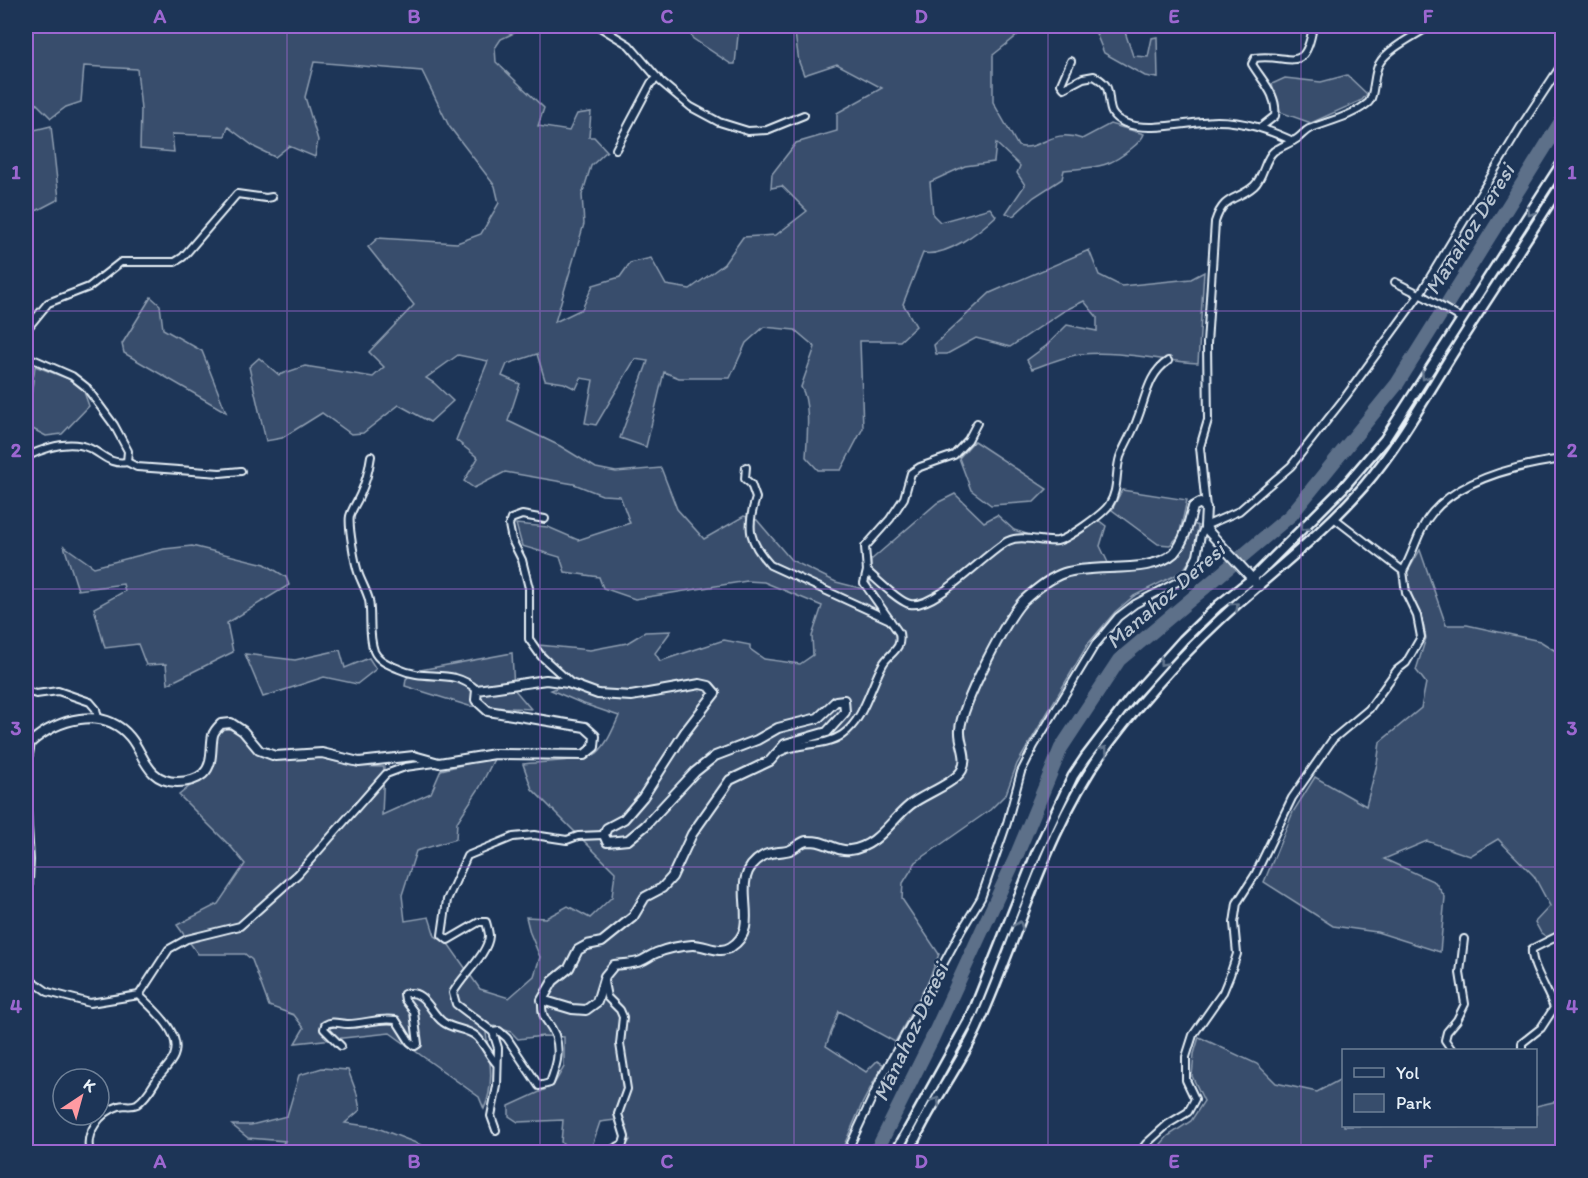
<svg xmlns="http://www.w3.org/2000/svg" width="1588" height="1178" viewBox="0 0 1588 1178" font-family="Itim,sans-serif">
<style>
.green{fill:#374d6c;stroke:#909fb2;stroke-width:1.5}
.lines{fill:none;stroke-linecap:round;stroke-linejoin:round}
.river{stroke:#5d7089;stroke-width:14}
.minor-casing{stroke:#e8f1f8;stroke-width:10}
.tertiary-casing{stroke:#e8f1f8;stroke-width:12}
.secondary-casing{stroke:#e8f1f8;stroke-width:13}
.minor{stroke:#1d3557;stroke-width:6}
.tertiary{stroke:#1d3557;stroke-width:8}
.secondary{stroke:#1d3557;stroke-width:8}
.oneway{stroke:#64778f}
.grid{fill:none;stroke:#9c67d0;stroke-width:1.5;stroke-opacity:0.55}
.labels{text-anchor:middle;stroke-width:4.5;stroke-linejoin:round;paint-order:stroke}
.water-label{font-size:22px;font-style:italic;fill:#b7c4d1;stroke:#1d3557}
.neatline{fill:none;stroke:#9c67d0;stroke-width:2}
.grid-label{font-size:20px;text-anchor:middle;font-weight:bold;fill:#9c67d0}
</style>
<rect width="100%" height="100%" fill="#1d3557"/>
<filter id="ink" filterUnits="userSpaceOnUse"><feTurbulence type="fractalNoise" baseFrequency=".0167" numOctaves="2"/><feDisplacementMap in="SourceGraphic" scale="12" xChannelSelector="R" yChannelSelector="G"/><feConvolveMatrix kernelMatrix="1 2 1 2 8 2 1 2 1" color-interpolation-filters="sRGB"/></filter>
<g filter="url(#ink)">
<!-- green -->
<g class="green">
<path d="M26,26H529L501,39L495,48L496,62L544,108L538,126L569,131L577,114L591,112L589,137H594L607,151L591,166L582,195L584,224L555,322L582,309L593,285L620,277L630,263L651,258L666,285L690,289L724,264L743,237L776,235L807,211L782,186L771,188L772,174L796,143L837,131V113L882,88L837,64L804,75L799,62L794,26H1029L993,55V102L1018,146C1041,152 1050,127 1082,139L1110,124L1144,134C1142,140 1137,144 1132,148C1108,169 1094,167 1064,170L1062,179L1034,197L1013,216L1006,213L1025,185L1017,173L1020,166L996,143L994,162L965,166L930,182L933,215L940,222L990,208L996,216C979,232 947,257 923,253L903,304L916,326L900,341H860L863,428L841,470H818L806,457C807,438 811,403 801,387L815,347L795,330L764,327L746,343L730,378H679L664,372L646,447L620,438L648,361L635,359L596,425L585,423L593,380L581,378L576,389L564,383L545,380L537,354L507,364L502,376L520,384L508,421L560,446L596,468L616,472L661,468L677,509L704,539L744,516L757,520L791,560L836,582L863,589L870,584L871,560L937,503L955,494L984,522L997,515L1014,530L1058,544L1098,520L1106,526L1100,546L1113,573L1160,565L1177,556L1194,524L1198,526L1194,554L1182,572L1134,596L1115,612L1088,644L1017,764L1006,794L990,810L916,862L903,883L902,899L939,954L929,980L895,1042L839,1011L826,1046L866,1072L877,1061L883,1064L862,1104L841,1152H614L625,1147L630,1140L623,1119L600,1122L590,1152H570L561,1142L563,1120L518,1122L509,1116V1106L553,1086L564,1067V1037L543,1036L518,1039L511,1032L494,1026L486,1033C490,1060 495,1083 484,1109L479,1097L390,1033L295,1043L304,1028L294,1015L269,1006L252,960L245,954H198L177,925L218,904L245,864L232,848L179,795L211,769L217,736L224,727L237,732L246,742L265,757L285,760L319,757L351,766L384,767L382,815L431,793L441,770L495,757L480,787L457,822L456,839L416,851L402,895L405,921L429,917L435,936L449,945L480,989L509,998L534,976L540,957L530,933L526,917L546,918L568,906L590,918L612,897L615,872L532,789L523,764C538,762 588,761 597,753C608,743 613,729 619,716L581,703L551,690L575,681L551,660L538,645L590,650L627,643L645,632L671,631L655,653L660,661L724,640L750,645V649L764,659L800,664L813,655L812,636L822,606L764,582L747,581L635,599L603,588L599,577L565,572L560,557L522,546L516,524L548,527L578,540L630,523L620,496L602,495L574,484L505,472L474,488L464,481L478,458L456,440L488,361L458,355L426,378L434,383L453,401L430,422L399,405L363,433L351,434L322,413L282,438L266,441L249,367L259,358L279,375L305,366L373,377L384,367L369,352L414,305L368,247L378,238L457,243L481,234L499,203L495,186L449,126L422,71L314,62L305,97L318,140L315,157L289,146L275,157L256,148L228,127L225,136L172,134L174,152L140,149L141,110L137,69L84,66L81,102L66,107L51,118L26,93Z"/>
<path d="M689,26H739L735,64H731L692,38Z"/>
<path d="M1093,26H1123L1133,56L1148,57L1152,38L1157,37L1158,78L1145,76L1104,53Z"/>
<path d="M1347,75L1367,94L1362,100L1311,123L1280,112L1272,84L1285,78L1321,82Z"/>
<path d="M51,126L59,199L38,210L26,214V132Z"/>
<path d="M1089,250L1099,275L1121,286L1191,279L1204,272L1198,363C1160,361 1120,350 1081,354C1065,356 1047,364 1032,369L1027,360L1046,346L1067,325L1097,331V317L1084,301L1064,311L1010,347L976,338L947,354H936L934,345L990,293Z"/>
<path d="M151,297L160,305L163,329L202,351L226,412L124,353L122,344Z"/>
<path d="M35,366L69,379L83,389L89,406L62,434L46,436L27,426Z"/>
<path d="M974,441L1047,489L1034,502L991,505L971,490L959,458Z"/>
<path d="M1122,490L1187,500L1179,536L1170,545L1158,544L1112,510Z"/>
<path d="M64,546L94,567L164,549L192,546L265,564L286,577L289,585L227,623L233,652L168,684L166,664L146,665L138,644L105,648L94,608L125,591L123,584L78,590Z"/>
<path d="M1420,550L1446,625H1467L1540,641L1562,655V947L1541,933L1535,922L1550,906L1534,876L1498,839L1470,856L1427,841L1384,859L1435,882L1445,897L1440,952L1377,932L1333,926L1264,882L1293,812L1315,777L1366,806L1377,764L1380,742L1421,708L1426,683L1416,670L1426,638L1423,623L1411,595L1407,573Z"/>
<path d="M340,650L345,668L369,658L376,669L357,684L324,677L263,697L245,654L295,660Z"/>
<path d="M512,653L514,689L531,709L469,706L405,686L406,679L415,671Z"/>
<path d="M1199,1037L1257,1064L1276,1083L1317,1092L1343,1078L1344,1126H1536V1106L1562,1100V1152H1154L1168,1136L1191,1121L1204,1101L1192,1076L1194,1054Z"/>
<path d="M322,1068L348,1070L357,1094L360,1110L345,1123L375,1127L429,1148L431,1152H276L285,1141L248,1138L232,1125H251L287,1116L299,1075Z"/>
</g>
<g class="lines">
<!-- river -->
<path class="river" d="M876,1152L931,1041L1015,859L1061,748L1119,660L1291,515L1397,384L1562,120"/>
<!-- minor casing -->
<g class="minor-casing">
<g id="minor">
<path d="M598,26L629,45L661,82L691,107L719,122L748,131L767,130L804,115"/>
<path d="M1071,61L1061,84L1064,88L1083,78L1094,76C1099,79 1105,82 1107,88C1112,103 1105,115 1125,123C1148,133 1192,121 1217,121C1245,121 1269,130 1293,141"/>
<path d="M1261,127L1275,116C1278,95 1262,81 1252,64L1255,58C1290,53 1305,77 1313,26"/>
<path d="M616,149L651,83L658,78"/>
<path d="M1395,282L1425,297L1462,319"/>
<path d="M26,330L48,303L89,287L121,262H175L183,257L237,194L266,198L272,197"/>
<path d="M26,356L72,376L86,387L114,425L128,451L127,462C109,465 103,454 89,448C68,439 44,448 26,457"/>
<path d="M371,456C369,470 366,482 360,495C357,502 352,509 350,516C348,525 355,565 359,575C362,583 367,592 369,600C372,617 368,634 374,651C378,661 390,665 399,669C427,682 452,667 477,690"/>
<path d="M127,462L137,467L220,473L241,471"/>
<path d="M746,467L745,479L751,484L756,498C746,528 749,542 770,565L890,620"/>
<path d="M1206,508L1200,447L1208,420L1207,344L1215,222C1224,194 1237,201 1254,186C1264,177 1264,159 1274,151C1282,146 1291,143 1298,138C1302,135 1305,131 1309,129C1328,121 1351,117 1368,103C1375,97 1373,74 1379,64C1387,49 1416,35 1430,26"/>
<path d="M1334,518L1403,571C1414,553 1418,529 1432,513C1460,479 1520,465 1562,459"/>
<path d="M545,519L522,515L511,519L509,525L512,540L522,560L529,588V639L541,656L572,684"/>
<path d="M867,571C876,579 899,602 910,604C936,609 985,553 1008,541C1023,534 1041,543 1057,541C1068,539 1103,514 1109,505C1119,490 1115,473 1120,457C1125,444 1133,432 1137,420C1146,398 1148,374 1168,361"/>
<path d="M26,691L36,694L58,691L90,702L96,709L98,718"/>
<path d="M780,752C799,742 824,747 842,735C864,720 870,687 883,664C887,657 894,653 898,646C900,642 900,638 899,633L864,583L867,571L865,547L890,519L904,498L911,473L920,467L954,455L968,440L977,423"/>
<path d="M26,945L30,860L26,794"/>
<path d="M26,966L28,978L48,992L90,1003L139,995L169,949L187,939L240,926L298,874L386,774L405,767L435,763"/>
<path d="M604,982L607,997L620,1010L623,1017L620,1044L627,1089L618,1114L625,1137L623,1144L608,1152"/>
<path d="M493,1032L456,1004L453,993C462,976 488,954 489,936C489,932 487,926 486,922H479L448,940L442,935L447,900L467,856L513,837L534,835L567,840L578,836L604,835"/>
<path d="M341,1046L324,1029L325,1025C333,1020 339,1024 348,1024C365,1024 380,1017 396,1020L410,1042L415,1046L418,1044L414,1012L405,1000L404,994C425,988 430,1013 443,1022C453,1030 468,1028 477,1037C484,1044 489,1055 496,1063"/>
<path d="M1452,1050L1445,1040L1447,1032L1457,1020L1465,1004L1460,973L1464,939"/>
<path d="M1522,1050V1043L1541,1028L1554,1008C1549,991 1530,965 1532,949L1562,934"/>
<path d="M496,1130L491,1116L497,1086L498,1048L493,1032L499,1031L507,1038L539,1086L550,1083C556,1067 561,1053 555,1035C548,1018 541,1022 542,1000"/>
<path d="M90,1152C84,1134 100,1112 119,1106C124,1104 131,1107 137,1104C146,1098 152,1087 157,1079C162,1072 171,1064 174,1056C183,1033 153,1009 139,995"/>
<path d="M847,1152L880,1081L961,931L981,898L1007,823L1021,772L1034,746L1095,645L1118,617L1135,604L1179,581L1190,570L1197,556L1201,535L1205,526L1239,511L1291,466L1346,396L1420,294L1520,128L1562,64"/>
<path d="M1140,1152L1146,1144L1168,1124L1188,1112L1195,1099L1186,1080V1057L1193,1035L1223,992L1230,975L1237,954L1234,923L1237,903L1255,875L1292,798L1333,739L1369,709L1397,670L1406,663L1421,637L1417,616L1406,593L1403,571"/>
</g>
</g>
<!-- tertiary casing -->
<g class="tertiary-casing">
<path id="tertiary" d="M26,795L27,760L30,743C57,719 103,705 130,737C145,755 146,781 177,782C186,782 195,781 203,774C214,764 210,748 213,735C214,731 218,727 221,724L231,723L243,731L259,750L275,756L322,753L359,762L414,756L439,763L495,754L584,755L594,747L595,736L585,727L488,711L476,700L477,690L546,680L568,683L598,694L631,696L700,684L709,686L715,693L685,732L643,797L624,819L607,828L604,835L607,842L628,840L645,826L695,772L715,756L757,740L778,728L818,718L836,701L844,700L845,712L827,732L785,744L770,761L730,780L692,834L672,877L662,888L645,897L633,917L602,942L587,945L578,950L569,968L553,981L542,1000L572,1009L586,1010L597,1002L605,976L614,965C622,964 633,964 641,961C646,959 651,955 656,953C668,948 680,946 692,945C705,944 718,955 731,947C766,925 723,879 763,856C771,851 782,853 790,850C795,848 800,843 806,841C809,841 816,841 819,842C829,844 840,852 850,850C877,847 890,821 910,805C922,795 954,784 962,770C969,756 959,744 960,730C961,706 1006,619 1023,601C1035,590 1049,578 1064,573C1096,563 1150,575 1174,553C1185,541 1189,522 1193,507L1200,503L1206,508L1205,526L1209,532L1259,586"/>
</g>
<!-- secondary casing -->
<g class="secondary-casing">
<g id="secondary">
<path d="M896,1152L972,1015L1036,854L1073,776L1085,758L1130,699L1183,640L1219,605L1253,578L1343,488L1385,439L1562,163"/>
<path d="M909,1152C927,1108 957,1071 977,1028C1020,933 1046,827 1109,743C1147,693 1191,645 1238,603C1281,565 1326,530 1364,486C1400,444 1427,394 1456,348C1491,292 1528,238 1562,183"/>
</g>
</g>
<!-- minor -->
<use href="#minor" class="minor"/>
<!-- tertiary -->
<use href="#tertiary" class="tertiary"/>
<!-- secondary -->
<use href="#secondary" class="secondary"/>
</g>
<!-- one-way arrows -->
<defs><path id="oneway-chevron" d="M-2-3.5L2.5 0L-2 3.5" fill="none" stroke-width="1.6" stroke-linecap="round" stroke-linejoin="round" transform="scale(1.5)"/></defs>
<g class="oneway">
<use href="#oneway-chevron" transform="translate(1531 212) rotate(122)"/>
<use href="#oneway-chevron" transform="translate(1425 376) rotate(123)"/>
<use href="#oneway-chevron" transform="translate(1304 527) rotate(135)"/>
<use href="#oneway-chevron" transform="translate(1235 606) rotate(-43)"/>
<use href="#oneway-chevron" transform="translate(1163 662) rotate(132)"/>
<use href="#oneway-chevron" transform="translate(1104 750) rotate(-55)"/>
<use href="#oneway-chevron" transform="translate(1019 925) rotate(-69)"/>
<use href="#oneway-chevron" transform="translate(936 1101) rotate(-56)"/>
</g>
</g>
<!-- grid -->
<path class="grid" d="M287,26V1152M540,26V1152M794,26V1152M1048,26V1152M1301,26V1152M26,311H1562M26,589H1562M26,867H1562"/>
<g class="labels">
<!-- water labels -->
<g class="water-label">
<text transform="translate(1469 229) rotate(-58)" y="8">Manahoz Deresi</text>
<text transform="translate(1165 595) rotate(-41)" y="8">Manahoz Deresi</text>
<text transform="translate(910 1032) rotate(-65)" y="8">Manahoz Deresi</text>
</g>
</g>
<!-- margin -->
<rect width="1588" height="1178" fill="none" stroke="#1d3557" stroke-width="66"/>
<!-- legend -->
<rect x="1342" y="1049" width="195" height="78" fill="#1d3557" stroke="#6e8097" stroke-width="1.5"/>
<rect x="1354" y="1068" width="30" height="9" fill="#1d3557" stroke="#6e8097" stroke-width="1.5"/>
<text x="1396" y="1079" font-size="18" fill="#e8f1f8">Yol</text>
<rect x="1354" y="1094" width="30" height="18" fill="#374d6c" stroke="#6e8097" stroke-width="1.5"/>
<text x="1396" y="1109" font-size="18" fill="#e8f1f8">Park</text>
<!-- north arrow -->
<g transform="translate(81 1097) rotate(36)"><circle r="28" fill="#1d3557" stroke="#6e8097" stroke-width="1.5"/>
<path d="M0-4.5L10 22L0 15L-10 22Z" fill="#ff9aa2"/>
<text y="-9" font-size="16" font-weight="bold" text-anchor="middle" fill="#e8f1f8">K</text>
</g>
<rect x="33" y="33" width="1522" height="1112" class="neatline"/>
<g class="grid-label">
<text x="160" y="23">A</text>
<text x="414" y="23">B</text>
<text x="667" y="23">C</text>
<text x="921" y="23">D</text>
<text x="1174" y="23">E</text>
<text x="1428" y="23">F</text>
<text x="16" y="179">1</text>
<text x="1572" y="179">1</text>
<text x="16" y="457">2</text>
<text x="1572" y="457">2</text>
<text x="16" y="735">3</text>
<text x="1572" y="735">3</text>
<text x="16" y="1013">4</text>
<text x="1572" y="1013">4</text>
<text x="160" y="1168">A</text>
<text x="414" y="1168">B</text>
<text x="667" y="1168">C</text>
<text x="921" y="1168">D</text>
<text x="1174" y="1168">E</text>
<text x="1428" y="1168">F</text>
</g>
</svg>
